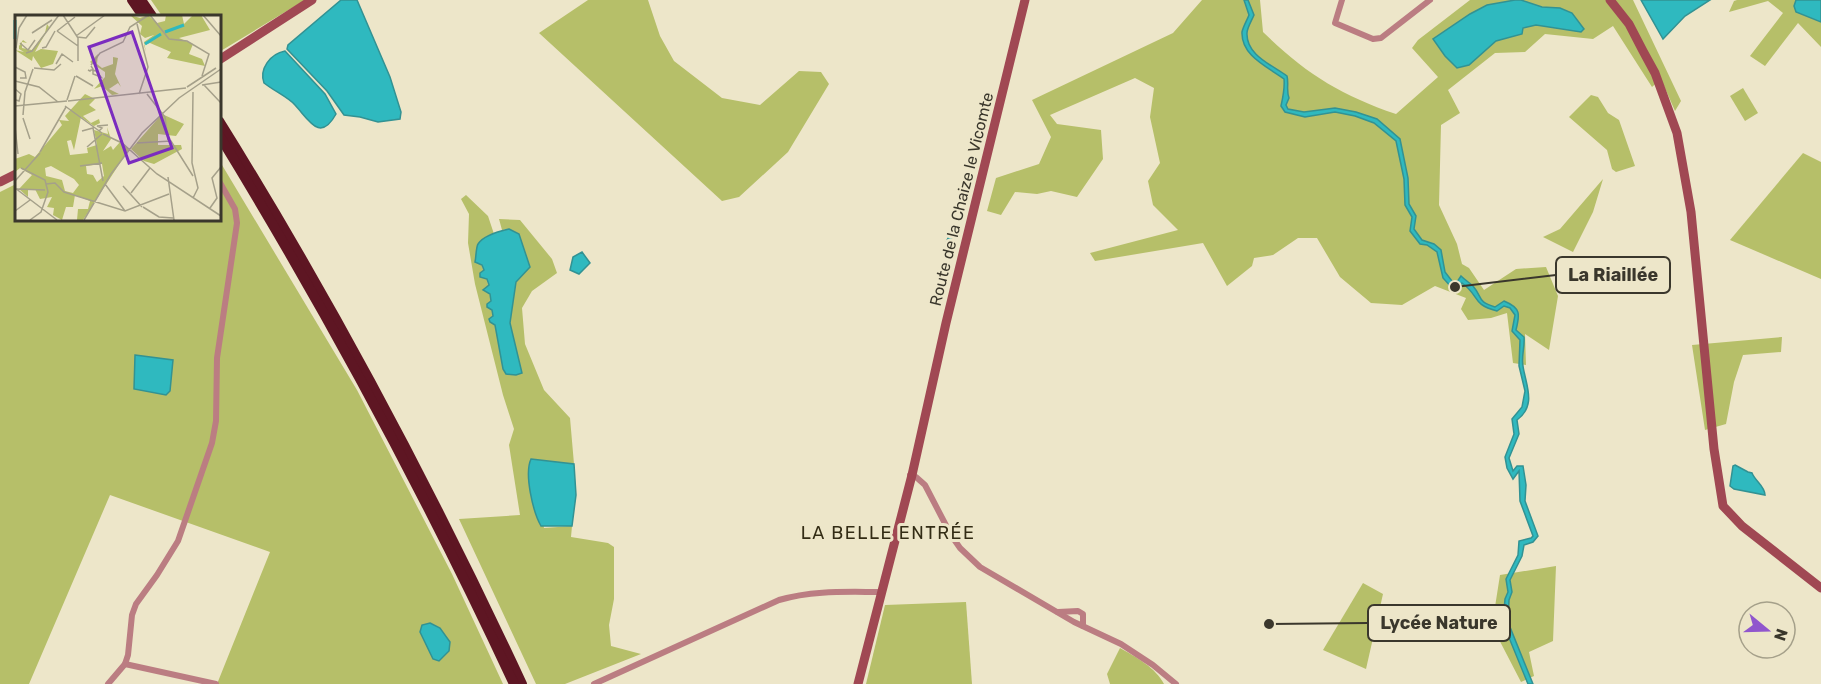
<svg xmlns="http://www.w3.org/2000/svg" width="1821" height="684" viewBox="0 0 1821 684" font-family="Rubik,sans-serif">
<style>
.green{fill:#b6bf69}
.water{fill:#2fb9bf;stroke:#329293;stroke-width:1.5}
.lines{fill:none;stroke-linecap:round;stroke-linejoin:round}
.street{stroke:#bb7d82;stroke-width:6}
.secondary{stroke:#a04853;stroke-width:9}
.highway{stroke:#5e1623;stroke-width:10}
.labels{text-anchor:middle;stroke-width:6;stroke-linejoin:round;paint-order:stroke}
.street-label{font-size:16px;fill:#3a372c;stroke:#ede6c9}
.neighbourhood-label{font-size:18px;letter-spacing:1.5px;fill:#332c15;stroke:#ede6c9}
.inset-river{fill:none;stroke:#2fb9bf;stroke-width:3}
.inset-road{fill:none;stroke:#a5a08a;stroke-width:1.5}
.view{fill:#7b2cbf;fill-opacity:0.15;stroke:#7b2cbf;stroke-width:3}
.inset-edge{fill:none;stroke:#3a372c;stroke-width:3}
.leader{fill:none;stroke:#3a372c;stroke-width:2}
.callout-dot{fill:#3a372c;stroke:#ede6c9;stroke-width:2}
.callout{fill:#ede6c9;stroke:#3a372c;stroke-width:2}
.callout-label{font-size:18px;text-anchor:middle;font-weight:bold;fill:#3a372c}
</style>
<rect width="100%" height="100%" fill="#ede6c9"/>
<!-- green -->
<g class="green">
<path d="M151,0H305L219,52V16H162Z"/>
<path d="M588,0H648L660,36L674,61L722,98L760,105L799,71L821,72L829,84L788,152L739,197L722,201L539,33Z"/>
<path d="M1202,0H1260L1263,32C1305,73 1340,95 1396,114L1438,77L1412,48L1418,40L1470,0H1633L1681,101L1675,111L1661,79L1652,87L1613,26L1593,39L1545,34L1525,52L1495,53L1448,90L1460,113L1441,125L1439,205L1457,244L1462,264L1469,268L1484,290L1516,269L1546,267L1558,296L1549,350L1525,334L1526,365L1513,363L1507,313L1491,318L1468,320L1461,309L1466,298L1435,286L1402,305L1371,303L1340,277L1317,238H1298L1273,255L1254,258L1252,266L1227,286L1203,243L1095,261L1090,253L1178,230L1153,205L1148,181L1160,163L1150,117L1154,88L1135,78L1050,115L1057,124L1101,130L1103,159L1077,197L1051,191L1037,194L1015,192L1001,215L987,211L996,178L1039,164L1051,137L1032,100L1173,33Z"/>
<path d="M1737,0H1821V47L1798,23L1765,66L1750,56L1783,13L1768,1L1729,12L1734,1Z"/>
<path d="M1743,88L1758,113L1745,121L1730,96Z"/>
<path d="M1591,95L1598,97L1608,113L1619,120L1635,166L1616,172L1612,169L1607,150L1569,117Z"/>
<path d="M1803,153L1821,162V279L1730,240Z"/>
<path d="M219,160L357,390L452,574L503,684H217L270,552L110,495L29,684H0V192L16,184V219H219Z"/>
<path d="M1603,179L1593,212L1573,252L1543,237L1560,229Z"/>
<path d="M466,195L488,216L494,234L479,243L478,256L487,279L503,369L506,374H516L510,323L516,282L509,229L502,230L499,219L520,220L552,259L557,273L532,291L522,308L525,344L544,390L570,418L574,464L531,459L544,528L572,526L571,537L608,543L614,547V599L609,625L611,646L641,654L565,684H536L459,519L520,515L509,445L514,429L503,395L475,284L468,243L469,214L461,199Z"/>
<path d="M1782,337L1781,352L1743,355L1734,382L1726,424L1705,430L1692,345Z"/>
<path d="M1556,566L1553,641L1529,652L1534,676L1521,682L1492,626L1500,575Z"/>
<path d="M1363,583L1383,594L1366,669L1323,650Z"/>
<path d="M966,602L972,684H866L885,605Z"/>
<path d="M1120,648C1136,657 1156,668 1164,684H1110L1107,674Z"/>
</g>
<!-- water -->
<g class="water">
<path d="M341,0H357L390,77L401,112L400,119L378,122L360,117L344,115L327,91L287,49L288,45Z"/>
<path d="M1244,0H1248L1254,15C1252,20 1247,28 1247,33C1246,55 1272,65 1287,76C1289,84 1286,90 1289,98L1286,105L1288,109L1304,112L1335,108L1356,112L1377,119L1400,139L1408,178L1409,204L1416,216L1414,229L1422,240L1434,244L1441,250L1445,272L1455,285L1461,276C1465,280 1470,283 1473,286C1484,299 1476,301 1495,307L1504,301C1521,308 1520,314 1516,330L1524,337C1525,347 1521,357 1523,366C1526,386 1537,405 1517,420L1519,434L1509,458L1513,471L1517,466H1523L1526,485L1525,501L1538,536L1533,542L1524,545L1522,556L1510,580L1512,592L1509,600L1508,622L1533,684H1528L1503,623L1505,599L1508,592L1506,579L1518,555L1519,541L1531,538L1533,536L1520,501L1519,471L1513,479L1507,468L1505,457L1514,434L1512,419L1522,407L1525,391L1519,366L1520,340L1512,331L1515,315L1510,308L1504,306L1497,311C1471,304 1480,296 1462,283L1461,287L1454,290L1443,278L1437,252L1427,245L1420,244L1410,231L1412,217L1405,205L1404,179L1396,141L1374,123L1355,116L1335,112L1305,117L1285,112L1281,106C1283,97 1285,88 1284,79C1268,67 1241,56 1242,32C1243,27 1247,20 1249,15Z"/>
<path d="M1515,0H1521L1542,7L1560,8L1572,13L1584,29L1581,32L1536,25L1523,28L1522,34L1496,41L1469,65L1457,68L1445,56L1433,39L1470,14L1487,5Z"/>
<path d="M1641,0H1710L1685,16L1663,39Z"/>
<path d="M1796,0H1821V22L1796,12L1794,6Z"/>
<path d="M285,51L325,94L336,114C320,143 309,120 295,105C288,97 274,91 264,83C259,69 270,54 285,51Z"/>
<path d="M509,229L519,234L530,267L516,282L510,323L522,373L516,375L506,374L503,369L495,325L490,322L489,319L493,316L492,310L487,307V304L491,301L490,294L483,290L489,285L487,279L480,277V273L484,270L482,265L475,262C476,258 476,247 478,244C483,236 500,231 509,229Z"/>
<path d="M952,234L953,258L951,259C942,251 944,246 949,236Z"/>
<path d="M582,252L590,263L579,274L570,270L573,257Z"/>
<path d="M135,355L173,360L170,391L166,395L134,389Z"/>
<path d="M531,459L574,464L576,495L572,526H541C533,512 524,474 531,459Z"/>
<path d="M1735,465L1748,472L1752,473C1755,481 1765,486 1765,495L1734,489L1730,486L1733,466Z"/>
<path d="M430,623L440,628L450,642L449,651L439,661L433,659L420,632L422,625Z"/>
</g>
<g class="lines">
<!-- street -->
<g class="street">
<path d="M1342,0L1335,23L1373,39L1381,38L1430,0"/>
<path d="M910,475L916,477L925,485L951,535L960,548L980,567L1074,622L1121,644L1153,665L1176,684"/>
<path d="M1058,612L1078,611L1083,614V626"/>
<path d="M125,664L216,684"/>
<path d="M108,684L125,664L128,655L132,615L136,604L157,575L178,541L212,443L216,421L217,358L237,223L235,209L219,181"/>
<path d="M594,684L779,600C813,590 846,592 881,592"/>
</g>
<!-- secondary -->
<g class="secondary">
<path d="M1610,0L1629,24L1643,51L1655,73L1677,133L1691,212L1714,449L1723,506L1742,526L1821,588"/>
<path d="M219,60L312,0"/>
<path d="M0,182L16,174"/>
<path d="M858,684L912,475L946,323L1025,0"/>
</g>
<!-- highway -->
<g class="highway">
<path d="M132,0L143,16"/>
<path d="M141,0L152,16"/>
<path d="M219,121C332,302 432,491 522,684"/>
<path d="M219,135C328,313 426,495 514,684"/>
</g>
</g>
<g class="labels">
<!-- street labels -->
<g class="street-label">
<text transform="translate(961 199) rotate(-76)" y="6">Route de la Chaize le Vicomte</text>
</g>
<!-- neighbourhood labels -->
<g class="neighbourhood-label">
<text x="888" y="539">LA BELLE ENTRÉE</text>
</g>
</g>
<!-- overview -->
<g transform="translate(15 15)">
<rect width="206" height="206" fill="#ede6c9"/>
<path d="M115,0L125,3L133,0L142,8L150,6L151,0H167L169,9L177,1L186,0L195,15L164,23L178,29L174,39L187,44L190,51L152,43L156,37L135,28L129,30L131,37L129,27L139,20L130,23L125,19L127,11ZM32,9L34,12L20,37L26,34L43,36L38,49L26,53L18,41L17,46L0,35L9,37L4,34V31L8,25L12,28L7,27V33L17,35L30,18ZM83,39L82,49L87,53L98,49V42L103,43L100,59L106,72L103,68L94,74L104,79L97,80L87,71L79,74L90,62V57L75,47ZM70,79L80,84L74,90L81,95L68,101L76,108L84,104L85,108L79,111L66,102L59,135L56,125L52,126L55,140L73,138L72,133L82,130L79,115L93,119L92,112L96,124L88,136L96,131L98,135L105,127L114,134L68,205H62L63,194H73L75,186L60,180L58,192H51L47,205L38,200L39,193L32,192L37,182L25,184L20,174L13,175V182L4,174L17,160L5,153L0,157V144L14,139L20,142L47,110L44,105L54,106L50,101ZM87,149L89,161L82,167L78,160L72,159L71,151ZM36,151L59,164L64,170L58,178L50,176L47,165L31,161L30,153ZM147,99L169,109L161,121L143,119V130H166L167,134L139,149L129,146L116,134Z" fill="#b6bf69" fill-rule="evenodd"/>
<path class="inset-river" d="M150,17L169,10M0,24V5M130,29L146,19"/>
<path class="inset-road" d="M48,0L63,23V46M135,0L154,24L172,26L194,39L187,61M188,0L206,21M122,9L133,52L124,79M42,16L63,31M42,16L60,2M17,18L37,5M61,21L90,0M62,22L71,23L80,12M5,28L13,35L20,25M1,33L4,13L12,0M27,33L31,32L40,16M11,38L17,36L44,0M41,49L47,39L58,47M76,50L85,38L108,27L115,12L134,0M0,52L10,57L11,63H5M19,53L39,55L46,49M73,55L75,56L76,55H78L81,56L86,62L78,59V54L76,51M61,61L78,71M0,66L24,72L43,87M187,70L206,67M189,70L206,88M172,72L201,53M0,74L6,79L4,86L1,85M178,77L177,148L183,173L178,183M132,79L150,102L153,125M52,85L60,61M53,86L171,73M0,91L52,86M50,91L87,118M8,100L10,77L18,54M8,103L15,124M0,112L3,139M67,116L78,113L88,166M84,116L87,113L82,111L93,110M88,119L107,128L142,159L206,201M122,128L156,126L178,161M72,132L87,119M25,137L51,92M65,151L87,148M6,153L30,165L33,177L26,197L15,205M153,162L159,205M0,166L25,138M31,169L40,168L49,177L110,196L154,179M90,169L110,196M108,171L127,192M0,173L42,205M2,174L30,175M116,178L135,153M128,192L144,202L158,203M195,193L202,183L197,163L206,152M0,196L15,185M69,205L96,159L127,118L164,83L206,54"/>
<path class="view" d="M117,17L157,133L114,148L74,32Z"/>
<rect width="206" height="206" class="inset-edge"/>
</g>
<!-- callouts -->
<path class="leader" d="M1455 287L1556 275M1269 624L1368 623"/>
<g class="callout-dot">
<circle cx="1455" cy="287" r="6"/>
<circle cx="1269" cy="624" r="6"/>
</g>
<g class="callout">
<rect x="1556" y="257" width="114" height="36" rx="6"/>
<rect x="1368" y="605" width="142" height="36" rx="6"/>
</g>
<g class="callout-label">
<text x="1613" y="281">La Riaillée</text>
<text x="1439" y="629">Lycée Nature</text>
</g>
<!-- north arrow -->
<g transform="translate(1767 630) rotate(109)"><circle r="28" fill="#ede6c9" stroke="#a5a08a" stroke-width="1.5"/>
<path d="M0-4.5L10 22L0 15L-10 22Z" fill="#9056cd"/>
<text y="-9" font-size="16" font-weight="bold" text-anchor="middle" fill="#3a372c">N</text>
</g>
</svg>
